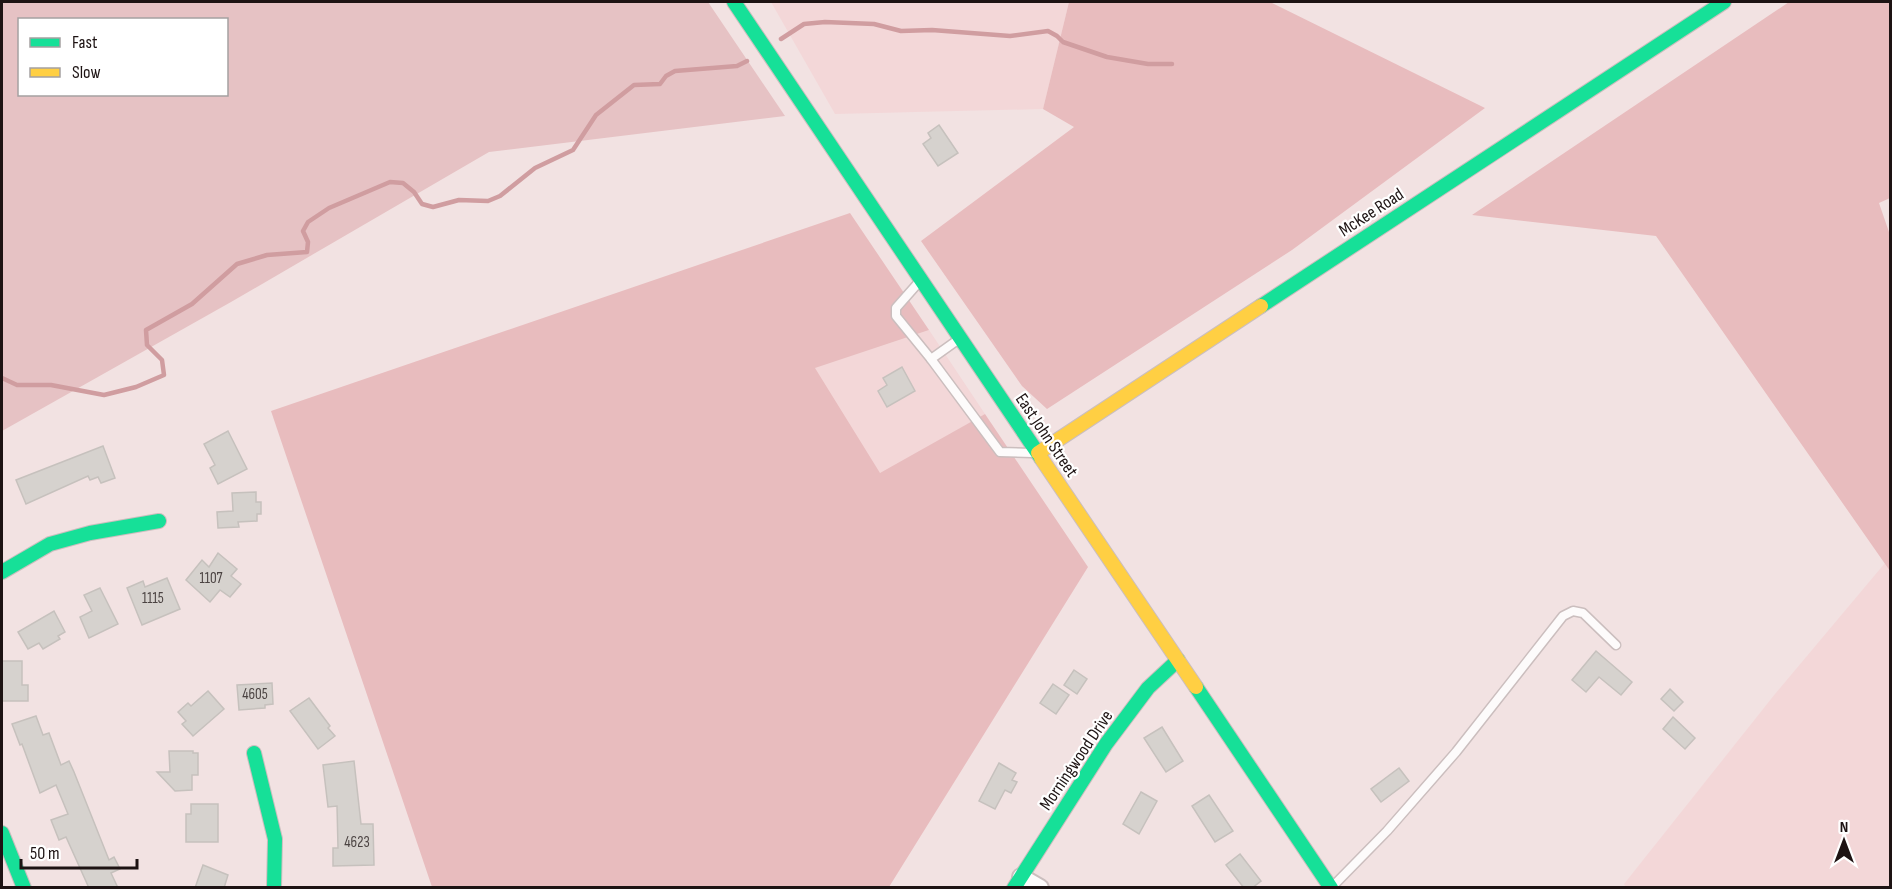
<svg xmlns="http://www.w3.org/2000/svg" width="1892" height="889" viewBox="0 0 1892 889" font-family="'Sofia Sans Condensed',sans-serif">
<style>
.built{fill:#f3d7d8}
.green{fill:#e6c2c4;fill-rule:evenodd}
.forest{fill:#e8bcbe}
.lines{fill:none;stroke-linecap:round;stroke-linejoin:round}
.stream{stroke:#d09da0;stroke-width:4.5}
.building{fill:#d6d2ce;stroke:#c6c1bd;stroke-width:1.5}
.lane-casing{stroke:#cbbebe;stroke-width:11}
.street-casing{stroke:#cbbebe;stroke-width:20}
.fast-casing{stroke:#cbbebe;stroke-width:16}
.slow-casing{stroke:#cbbebe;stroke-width:16}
.lane{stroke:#fdfbfb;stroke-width:8}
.street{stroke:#fdfbfb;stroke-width:16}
.fast{stroke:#16e098;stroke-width:14}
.slow{stroke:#ffcf43;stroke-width:14}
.labels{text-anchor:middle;stroke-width:4.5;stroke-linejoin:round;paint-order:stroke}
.number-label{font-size:15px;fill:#4b4342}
.street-label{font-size:18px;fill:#1d1313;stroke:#fff}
</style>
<rect width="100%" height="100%" fill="#f2e2e2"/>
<!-- built -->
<g class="built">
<path d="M771,2H1069L1043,109L835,114Z"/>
<path d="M929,330L985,414L880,474L814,368Z"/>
<path d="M1885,563L1890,571V887L1626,888L1624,884L1775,694Z"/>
</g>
<!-- green -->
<path class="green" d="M2,2H708L785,116L489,152L231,302L2,431ZM20,20H226V94H20Z"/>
<!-- forest -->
<g class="forest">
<path d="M1069,2H1270L1485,108L1292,250L1047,409L1022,386L921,241L1074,127L1043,109Z"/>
<path d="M1789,2H1890V198L1879,203L1890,235V571L1656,236L1472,215Z"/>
<path d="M850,213L929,330L815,368L880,473L985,414L1088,567L889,887H432L271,411Z"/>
</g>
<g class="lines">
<!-- stream -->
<g class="stream">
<path d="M781,39L804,24L825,22L874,24L901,31L932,30L1010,36L1048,31L1057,36L1063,42L1107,57L1148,64H1172"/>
<path d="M2,378L17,385H51L104,395L136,387L164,375L162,360L147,345L146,330L192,304L237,264L267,255L307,252L308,242L303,231L308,222L329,208L390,182L403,183L414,192L422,204L433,207L459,200L488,201L500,196L535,168L573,150L596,115L634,85L660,84L666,76L675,71L737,66L747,61"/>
</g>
</g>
<!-- building -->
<g class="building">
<path d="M939,125L958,153L938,166L923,144L931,138L928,133Z"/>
<path d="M902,367L915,391L887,407L878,391L887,385L883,378Z"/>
<path d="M228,431L247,469L218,484L210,468L215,465L204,444Z"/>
<path d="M103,446L115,478L101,483L98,477L90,480L88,476L26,504L16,480Z"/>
<path d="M256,492V502H261V514H257V521L238,522L239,527L218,528L217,512L233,511L232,493Z"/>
<path d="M218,553L237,569L231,576L241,584L230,597L220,590L210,602L186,580L202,560L209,567Z"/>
<path d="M167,578L180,609L142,625L127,588L143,581L145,587Z"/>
<path d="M100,588L118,624L89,638L80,617L92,611L84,595Z"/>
<path d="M54,611L65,632L58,636L60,639L43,649L39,643L28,649L18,632Z"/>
<path d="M1596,651L1632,682L1621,695L1599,677L1586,692L1572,680Z"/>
<path d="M2,661H22V685H28V701H2Z"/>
<path d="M1074,670L1087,679L1077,694L1064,685Z"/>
<path d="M272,683L273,704L265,705V708L239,710L237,685Z"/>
<path d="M1053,684L1069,695L1056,714L1040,703Z"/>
<path d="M1670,689L1683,702L1674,711L1661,699Z"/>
<path d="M208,691L224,709L193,736L182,724L186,721L178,712L188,703L191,706Z"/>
<path d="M309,698L330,726L328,728L335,736L318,749L290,711Z"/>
<path d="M36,716L43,735L49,733L61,765L69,761L74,772L109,860L114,857L120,869L111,873L118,888H89L66,837L59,840L51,820L68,814L56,785L40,793L22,744L20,745L12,724Z"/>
<path d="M1673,717L1695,738L1685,749L1663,729Z"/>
<path d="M1162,727L1183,761L1166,772L1144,738Z"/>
<path d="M169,751H193V753H198V775H192V790L175,791L157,772H170Z"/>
<path d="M354,761L361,824H373L374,865L333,866V848H338L337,806L328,807L323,765Z"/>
<path d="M999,763L1016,773L1012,780L1017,782L1011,793L1005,790L995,809L979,801Z"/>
<path d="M1399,768L1409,781L1381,802L1371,789Z"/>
<path d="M1141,792L1157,801L1139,834L1123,824Z"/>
<path d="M1209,795L1233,831L1215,842L1192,806Z"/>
<path d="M191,804H218V842H186V814H191Z"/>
<path d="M1240,854L1261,881L1252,888H1244L1226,865Z"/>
<path d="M203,865L228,875L224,888H195Z"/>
</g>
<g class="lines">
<!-- lane casing -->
<g class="lane-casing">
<g id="lane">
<path d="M919,282L896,308V316L931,359"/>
<path d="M959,339L931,359L1000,452L1032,453"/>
<path d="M1332,887L1387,831L1456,752L1563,616L1573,611L1583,613L1616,645"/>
</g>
</g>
<!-- street casing -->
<g class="street-casing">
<path id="street" d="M1021,877L1040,888"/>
</g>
<!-- fast casing -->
<g class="fast-casing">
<g id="fast">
<path d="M734,2L1041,458"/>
<path d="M1261,306L1724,2"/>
<path d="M2,572L50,544L90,533L159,521"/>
<path d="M1196,687L1331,888"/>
<path d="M254,753L275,839L274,888"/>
<path d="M2,833L24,888"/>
<path d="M1014,888L1106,744L1148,688L1178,660"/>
</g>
</g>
<!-- slow casing -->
<g class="slow-casing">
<g id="slow">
<path d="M1038,453L1261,306"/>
<path d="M1041,458L1196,687"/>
</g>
</g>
<!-- lane -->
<use href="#lane" class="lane"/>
<!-- street -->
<use href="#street" class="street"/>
<!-- fast -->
<use href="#fast" class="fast"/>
<!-- slow -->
<use href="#slow" class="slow"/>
</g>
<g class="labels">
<!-- number labels -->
<g class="number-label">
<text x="211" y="583">1107</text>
<text x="153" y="603">1115</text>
<text x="255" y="699">4605</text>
<text x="357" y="847">4623</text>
</g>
<!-- street labels -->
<g class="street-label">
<text transform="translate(1371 212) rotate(-33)" y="6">McKee Road</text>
<text transform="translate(1047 435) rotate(56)" y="6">East John Street</text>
<text transform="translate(1076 760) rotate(-56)" y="6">Morningwood Drive</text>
</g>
</g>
<!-- border -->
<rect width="1892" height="889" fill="none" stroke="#1d1313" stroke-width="6"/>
<!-- legend -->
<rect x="18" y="18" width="210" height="78" fill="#ffffff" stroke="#a5a1a1" stroke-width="1.5"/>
<rect x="30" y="38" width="30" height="9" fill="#16e098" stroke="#a5a1a1" stroke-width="1.5"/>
<text x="72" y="48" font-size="18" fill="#1d1313">Fast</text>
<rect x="30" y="68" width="30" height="9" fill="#ffcf43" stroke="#a5a1a1" stroke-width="1.5"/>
<text x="72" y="78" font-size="18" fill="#1d1313">Slow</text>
<!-- north arrow -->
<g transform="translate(1844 841)" stroke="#ffffff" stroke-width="4.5" paint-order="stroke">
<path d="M0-4.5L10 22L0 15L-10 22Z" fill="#1d1313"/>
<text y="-9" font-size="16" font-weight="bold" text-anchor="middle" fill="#1d1313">N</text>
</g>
<!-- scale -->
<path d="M21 859v9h116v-9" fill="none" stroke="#1d1313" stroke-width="3"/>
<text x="30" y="859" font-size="18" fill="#1d1313" stroke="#ffffff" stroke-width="4.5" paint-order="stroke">50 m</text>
</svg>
